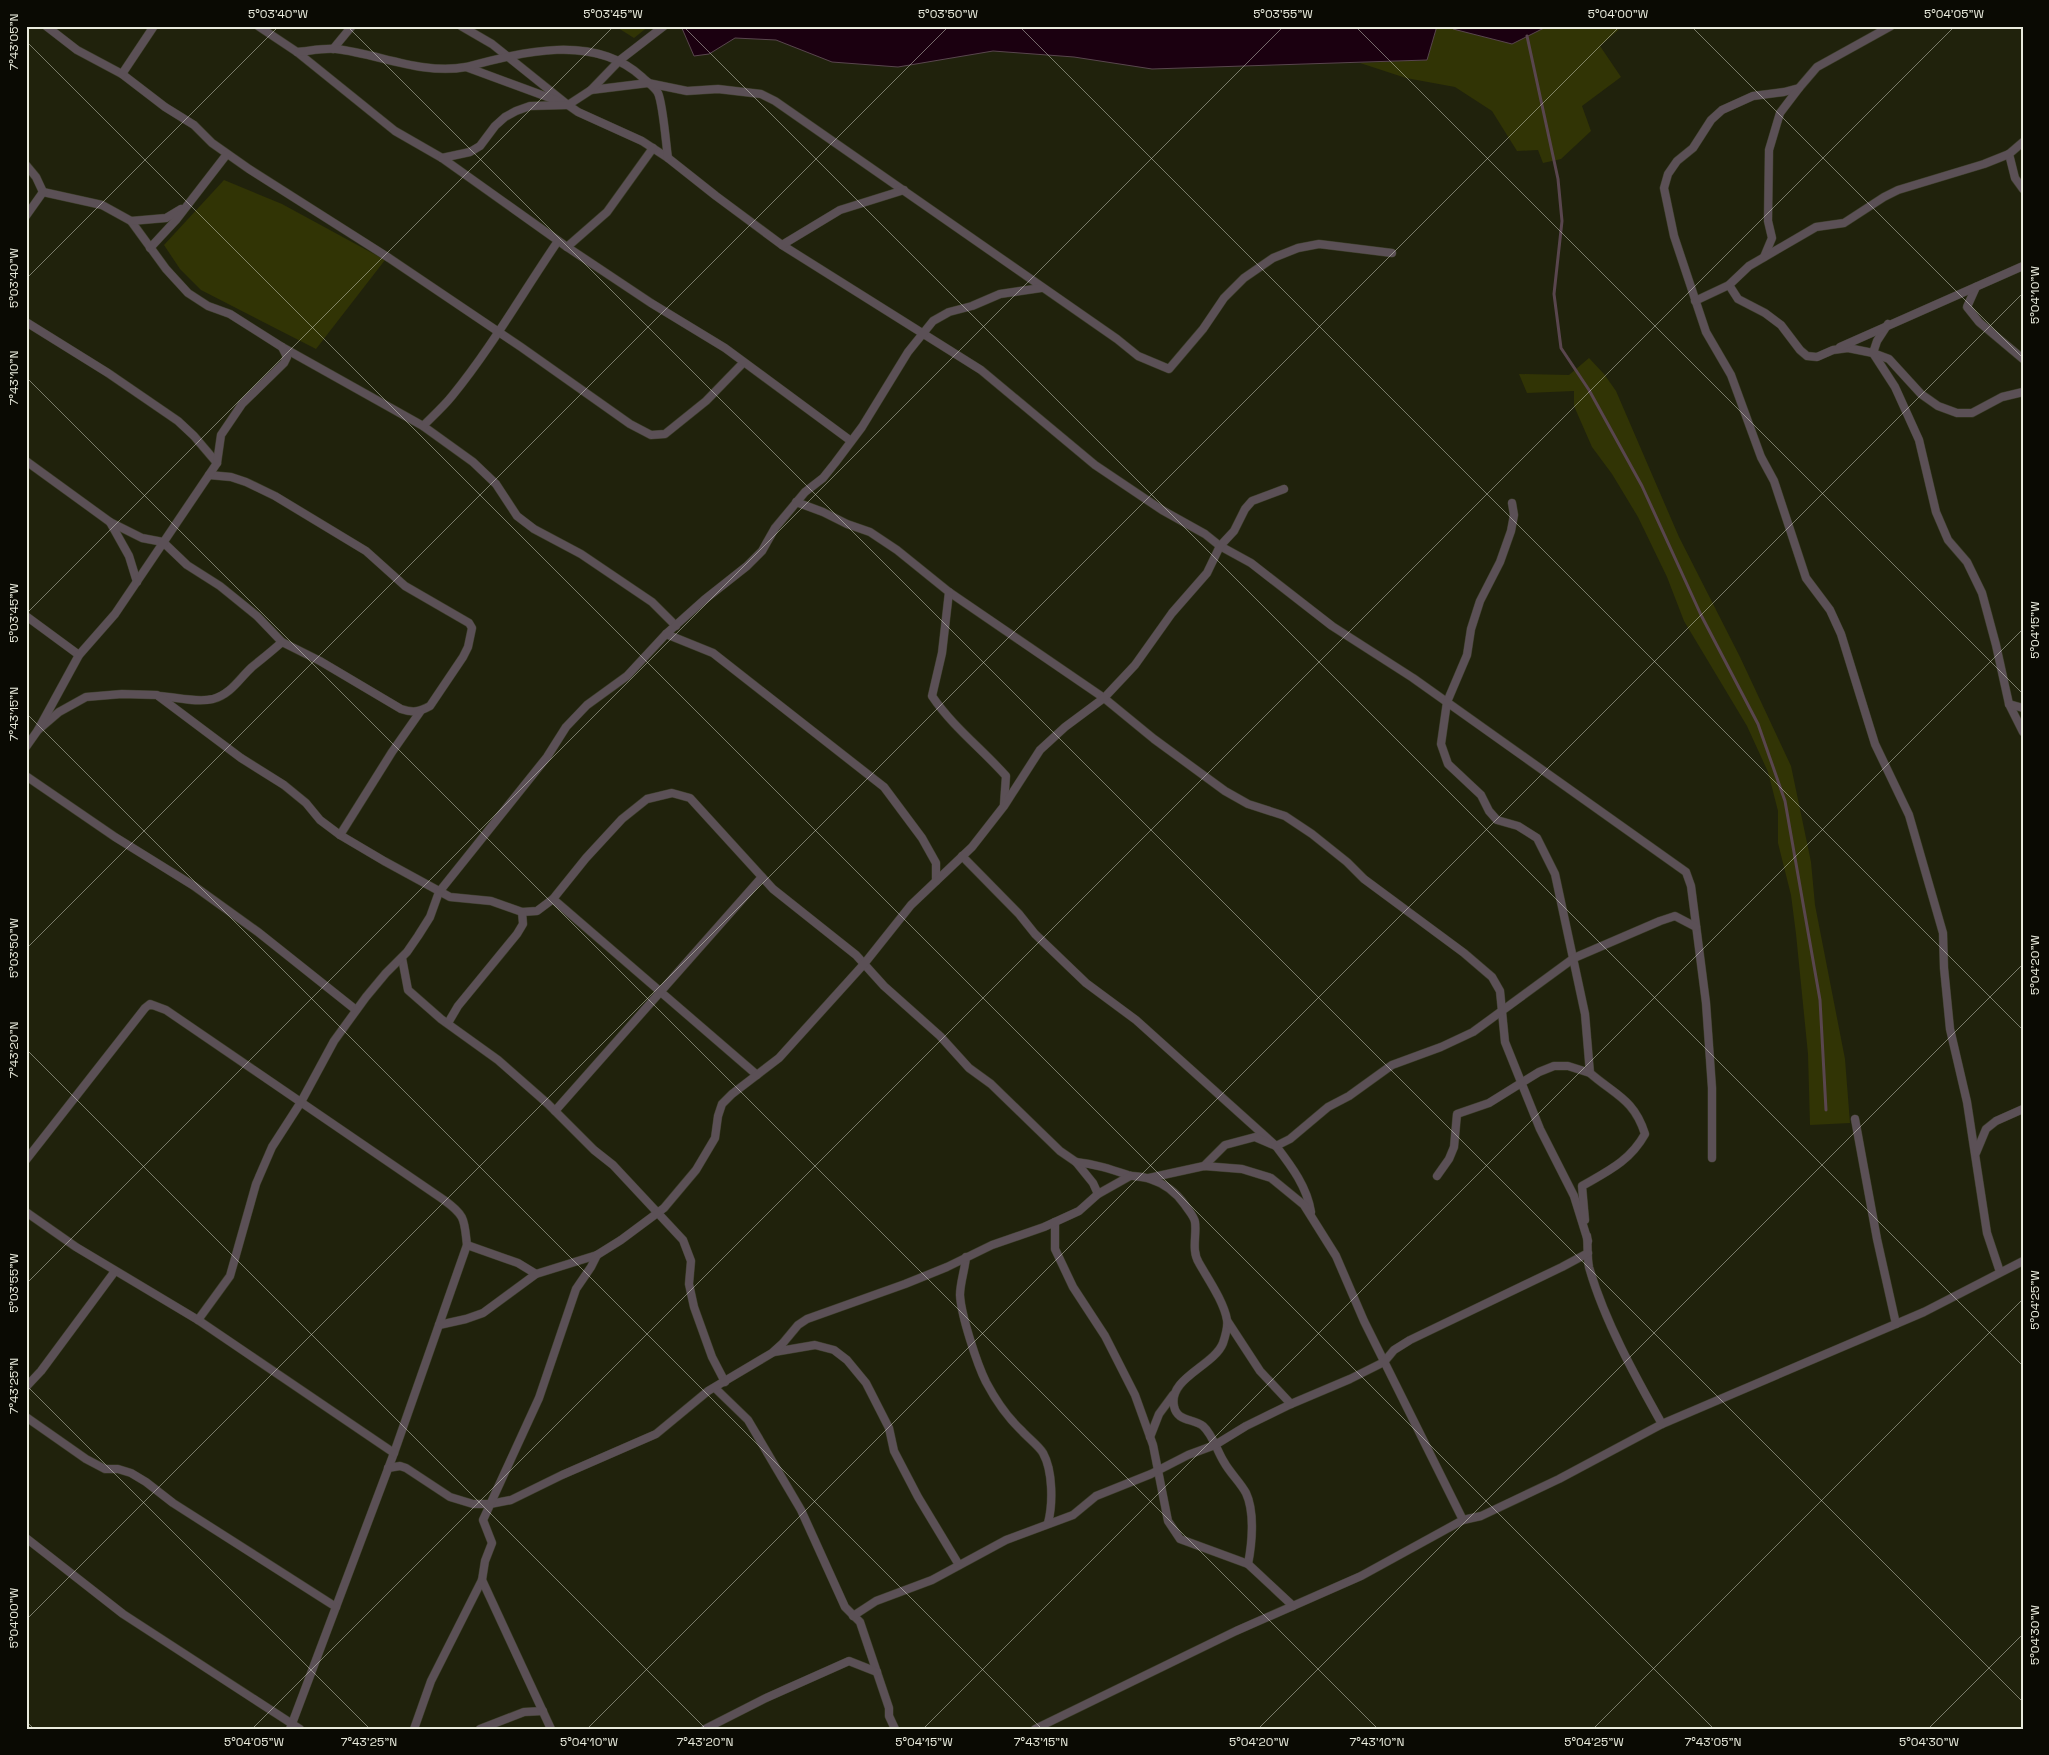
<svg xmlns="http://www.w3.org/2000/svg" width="2049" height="1755" viewBox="0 0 2049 1755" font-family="'Space Grotesk',sans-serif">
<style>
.green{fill:#313405}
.water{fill:#1b0010;stroke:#59464e}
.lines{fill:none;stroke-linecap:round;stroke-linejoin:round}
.stream{stroke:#59464e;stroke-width:3}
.street-casing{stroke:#3c3e29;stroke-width:9}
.street{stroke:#5b5056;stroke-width:8}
.ticks{fill:none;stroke:#e9ebdd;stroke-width:1;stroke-opacity:0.45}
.neatline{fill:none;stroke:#e9ebdd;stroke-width:2}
.ticks-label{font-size:12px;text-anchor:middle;fill:#e9ebdd}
</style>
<rect width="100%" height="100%" fill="#20220c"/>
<!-- green -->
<g class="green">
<path d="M615,26H649L634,38Z"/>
<path d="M1437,26H1453V28L1512,44L1548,26H1623L1600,46L1621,77L1582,106L1591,131L1561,159L1543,163L1538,150L1517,151L1492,111L1455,87L1406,78L1360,63L1427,60Z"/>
<path d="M224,180L282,204L385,260L316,349L201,290L180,269L164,245Z"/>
<path d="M1589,358L1604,374L1616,391L1679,537L1740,657L1791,766L1811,862L1815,905L1845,1059L1850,1123L1810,1125L1808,1054L1796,934L1791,895L1778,843V811L1768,772L1747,726L1684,621L1667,577L1638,517L1612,474L1592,447L1574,406V391L1527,393L1519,374L1569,375Z"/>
</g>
<!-- water -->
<g class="water">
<path d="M681,26H1437L1427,60L1152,69L1074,57L993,51L898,67L832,62L776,40L735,38L709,54L694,56Z"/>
<path d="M1453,26H1548L1512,44L1453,29Z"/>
</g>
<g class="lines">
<!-- stream -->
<path class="stream" d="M1527,36L1558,179L1562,221L1554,294L1561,348L1589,390L1642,486L1701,615L1758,724L1785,801L1820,1000L1826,1110"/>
<!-- street casing -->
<g class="street-casing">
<g id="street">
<path d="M46,26L77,50L122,74L165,107L194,125L212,143L249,169L389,258L521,347L630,424L651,435L665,434L706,401L743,363"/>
<path d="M258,26L297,52L395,131L442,158L567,247L651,303L725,348L851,441"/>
<path d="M461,26L492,44L568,105L578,112L642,141L668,158L716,196L782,245L981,370L1095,465L1162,510L1205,534L1220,546L1251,563L1332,626L1413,678L1686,872L1691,886L1706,1003L1712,1088V1158"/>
<path d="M1891,26L1817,67L1799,88L1784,92L1753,96L1722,110L1711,120L1693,148L1677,161L1668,174L1664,188L1674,236L1706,332L1731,375L1761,457L1774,481L1806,578L1830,610L1841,634L1875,744L1909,815L1943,933L1944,968L1950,1029L1967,1102L1987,1233L2000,1272"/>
<path d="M333,49L352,26"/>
<path d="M297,52C309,51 323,48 336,49C379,54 422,75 466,67L561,102"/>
<path d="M466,67C522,52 594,33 642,77C647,82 655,87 658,93C663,104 666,144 668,158"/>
<path d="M122,74L154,26"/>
<path d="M591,90L648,83L687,91L718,89L761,94L775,101L1117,339L1138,356L1169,369L1203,329L1224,298L1244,278L1273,258L1298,248L1319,244L1392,253"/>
<path d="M2009,154L2015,178L2023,189"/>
<path d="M442,158L470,152L480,146L495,126L505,117L516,111L530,106L568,105L591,90L620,60L664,26"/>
<path d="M26,165L36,177L43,192"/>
<path d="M43,192L102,205L131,221L166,269L188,293L208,306L230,314L282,347L423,426L473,462L496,484L517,516L534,529L581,554L652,602L676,626"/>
<path d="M26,216L43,192"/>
<path d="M131,221L166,218L181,209"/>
<path d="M782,245L840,210L904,190"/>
<path d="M567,247L607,212L653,148"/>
<path d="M150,248L176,220L227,154"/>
<path d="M1764,257L1772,238L1768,221L1769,150L1780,113L1799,88"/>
<path d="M1729,285L1738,299L1765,313L1781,325L1800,350L1807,356L1817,357L1833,350L1848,348L1873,353L1889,359L1921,394L1938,406L1957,413H1972L2002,397L2023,392"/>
<path d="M1976,287L1967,307L1979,322L2023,359"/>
<path d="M1695,301L1729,285L1749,266L1816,227L1844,223L1884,197L1898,190L1984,164L2009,154L2023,142"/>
<path d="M26,322L108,373L178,421L194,436L217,463"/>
<path d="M1888,324L1877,341L1873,353L1895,387L1919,440L1936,512L1948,540L1967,562L1982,593L1996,645L2009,704L2023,732"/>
<path d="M1840,347L2023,266"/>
<path d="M423,426C433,416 444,406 452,396C492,347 523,292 558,241"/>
<path d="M26,461L110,522L142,538L163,542L187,565L220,586L257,616L282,642L320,661L401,709C413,713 419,712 430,706L463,657L468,647L472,628L469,623L405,586L366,551L275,496L246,482L231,477L209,475"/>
<path d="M796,502L823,512L847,524L870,532L897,550L949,592L1104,698L1154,739L1225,791L1248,804L1285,816L1312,834L1347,862L1364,879L1464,953L1492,977L1500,991L1505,1042L1540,1129L1574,1196L1588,1241"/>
<path d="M1512,503L1514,515L1511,531L1500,562L1480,601L1471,629L1467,655L1447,702L1441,744L1448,764L1481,795L1489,811L1497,820L1518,826L1537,838L1555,874L1585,1014L1590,1073C1615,1095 1634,1099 1645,1134C1630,1161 1608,1171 1582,1186L1585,1220"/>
<path d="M110,522L129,556L137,582"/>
<path d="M949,592L942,653L932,696C952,726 982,749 1006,776L1004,804"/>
<path d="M26,616L79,655"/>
<path d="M666,634L713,653L884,787L922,838L936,863V881"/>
<path d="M159,696C176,697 197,703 213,699C231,694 239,679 252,667C262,659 272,651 282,642"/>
<path d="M2009,704L2023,708"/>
<path d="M38,730L59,712L86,697L122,694L157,695L241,758L284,785L306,803L320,820L340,835L384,861L450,897L491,901L522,912L537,911L553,899L586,858L622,819L647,799L672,793L690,798L773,889L856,955L884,986L940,1036L969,1068L991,1084L1060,1151L1076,1162L1093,1183L1098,1194"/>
<path d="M26,747L38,730L79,655L115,614L217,463L221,435L242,404L284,363L287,357L282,347"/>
<path d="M26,776L115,837L194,886L258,932L356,1010"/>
<path d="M340,835L392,752L420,712"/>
<path d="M962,856L1019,914L1035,934L1086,983L1136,1020L1276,1146C1292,1167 1307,1187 1311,1212"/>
<path d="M553,899L757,1075"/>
<path d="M402,958L408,990L441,1019L498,1060L548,1104L594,1150L613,1165L683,1240L691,1261L689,1284L694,1307L712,1357L725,1382"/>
<path d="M448,1023L458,1006L517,934L523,924L522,912"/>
<path d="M555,1111L762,877"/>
<path d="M1855,1119L1877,1239L1896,1324"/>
<path d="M1976,1153L1986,1129L1996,1121L2023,1109"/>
<path d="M26,1160L145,1008L150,1004L166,1010L444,1200C466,1216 464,1220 467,1245L394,1453L290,1729"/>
<path d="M1076,1162C1095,1164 1110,1169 1128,1175C1135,1177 1143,1176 1150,1179C1166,1184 1176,1192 1185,1205C1188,1210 1194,1216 1195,1222C1197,1235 1191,1250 1199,1263C1208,1279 1224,1302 1227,1320C1228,1326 1225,1337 1223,1343C1214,1366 1168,1378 1174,1406C1177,1422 1193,1418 1203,1426C1213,1435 1217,1451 1224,1462C1230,1473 1240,1482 1246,1493C1255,1512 1252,1544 1248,1564"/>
<path d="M1204,1166L1225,1145L1255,1137L1276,1146L1290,1139L1328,1107L1349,1096L1392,1065L1441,1047L1473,1032L1574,958L1660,921L1675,916L1696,927"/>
<path d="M1437,1176L1449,1159L1454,1147L1457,1114L1489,1103L1539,1072L1554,1066H1568L1590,1073"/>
<path d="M1149,1178L1204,1166L1242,1169L1271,1178L1304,1205L1336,1256L1364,1321L1463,1520"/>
<path d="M26,1212L76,1247L198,1320L394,1453"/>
<path d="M1055,1222V1249L1073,1287L1105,1336L1135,1395L1153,1445L1168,1521L1180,1539L1248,1564L1293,1606"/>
<path d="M1587,1236C1588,1246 1587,1257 1589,1267C1604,1320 1635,1376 1662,1424"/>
<path d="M467,1245L518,1263L536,1274"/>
<path d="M966,1257C965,1269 960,1283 960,1295C961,1315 977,1364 986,1382C995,1399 1008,1418 1022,1431C1028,1438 1038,1445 1043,1453C1053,1471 1053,1504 1048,1523"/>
<path d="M198,1320L230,1276L256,1184L272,1147L301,1102L334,1041L366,997L386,973L407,952L418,936L430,917L439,892L547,757L566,727L587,705L627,676L666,634L704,600L747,566L762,551L775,528L805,492L823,478L835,463L862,427L908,352L933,321L949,312L972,306L1000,294L1041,288"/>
<path d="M1228,1322L1260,1371L1291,1404"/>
<path d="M439,1325L466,1319L483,1313L536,1274L597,1255L621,1240L664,1208L696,1170L715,1138L718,1116L722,1104L732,1094L779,1058L864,964L911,905L972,847L1004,806L1040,750L1065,727L1104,698L1135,665L1172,613L1207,573L1220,546L1234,531L1245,509L1252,501L1284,489"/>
<path d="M774,1352L815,1345L834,1350L847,1360L866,1383L889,1428L894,1451L918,1497L959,1565"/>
<path d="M26,1387L41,1371L115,1271"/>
<path d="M715,1388L748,1420L801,1510L845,1607L860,1622L889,1708V1716L895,1729"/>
<path d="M26,1417L86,1459L105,1469H118L131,1473L146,1482L173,1503L336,1607"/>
<path d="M1150,1437L1159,1414L1173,1395"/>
<path d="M388,1468L400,1466L406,1468L450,1497L473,1504H490L511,1500L562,1475L656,1434L708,1391L772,1353L783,1343L798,1325L807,1319L905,1284L947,1267L992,1245L1044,1227L1079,1211L1098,1194L1130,1176"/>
<path d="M26,1538L123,1614L300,1729"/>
<path d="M853,1616L876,1601L932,1580L1006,1540L1073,1515L1096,1496L1151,1474L1188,1455L1215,1445L1246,1426L1291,1404L1350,1379L1384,1362L1394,1350L1410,1340L1562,1267L1588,1253"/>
<path d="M414,1729L431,1681L482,1580"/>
<path d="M480,1729L524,1712L543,1711"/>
<path d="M551,1729L482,1580L485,1561L492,1543L483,1520L539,1398L576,1289L591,1267L597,1255"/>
<path d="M705,1729L766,1698L849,1661L877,1672"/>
<path d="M1035,1729L1236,1631L1361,1576L1463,1520L1481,1516L1559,1479L1662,1424L1924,1312L2023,1261"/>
</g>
</g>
<!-- street -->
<use href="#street" class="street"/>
</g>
<!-- ticks -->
<path class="ticks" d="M347,26L2023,1702M683,26L2023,1366M1019,26L2023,1030M1355,26L2023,694M1691,26L2023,358M26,41L1714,1729M26,279L279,26M26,377L1378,1729M26,614L614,26M26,713L1042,1729M26,949L949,26M26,1049L706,1729M26,1284L1284,26M26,1385L370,1729M26,1620L1620,26M26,1721L34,1729M252,1729L1955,26M587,1729L2023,293M923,1729L2023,629M1258,1729L2023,964M1593,1729L2023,1299M1928,1729L2023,1634"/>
<!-- border -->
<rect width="2049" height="1755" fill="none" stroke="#0a0a03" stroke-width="55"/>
<rect x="28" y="28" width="1994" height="1700" class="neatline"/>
<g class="ticks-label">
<text x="278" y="18">5°03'40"W</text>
<text x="613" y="18">5°03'45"W</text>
<text x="948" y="18">5°03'50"W</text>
<text x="1283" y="18">5°03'55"W</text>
<text x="1618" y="18">5°04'00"W</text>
<text x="1954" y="18">5°04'05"W</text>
<text transform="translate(14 42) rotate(-90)" y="4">7°43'05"N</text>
<text transform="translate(14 278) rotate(-90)" y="4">5°03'40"W</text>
<text transform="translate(2035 295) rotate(-90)" y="4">5°04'10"W</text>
<text transform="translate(14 378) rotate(-90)" y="4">7°43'10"N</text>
<text transform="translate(14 613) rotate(-90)" y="4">5°03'45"W</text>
<text transform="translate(2035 630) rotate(-90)" y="4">5°04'15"W</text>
<text transform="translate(14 714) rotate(-90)" y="4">7°43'15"N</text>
<text transform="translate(14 948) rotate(-90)" y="4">5°03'50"W</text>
<text transform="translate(2035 965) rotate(-90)" y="4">5°04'20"W</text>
<text transform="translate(14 1050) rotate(-90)" y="4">7°43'20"N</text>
<text transform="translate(14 1283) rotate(-90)" y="4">5°03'55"W</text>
<text transform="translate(2035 1300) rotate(-90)" y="4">5°04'25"W</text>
<text transform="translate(14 1386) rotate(-90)" y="4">7°43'25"N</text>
<text transform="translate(14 1618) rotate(-90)" y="4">5°04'00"W</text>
<text transform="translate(2035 1635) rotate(-90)" y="4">5°04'30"W</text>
<text x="254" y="1746">5°04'05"W</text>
<text x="369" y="1746">7°43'25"N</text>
<text x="589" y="1746">5°04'10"W</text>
<text x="705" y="1746">7°43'20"N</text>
<text x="924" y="1746">5°04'15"W</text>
<text x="1041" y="1746">7°43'15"N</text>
<text x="1259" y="1746">5°04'20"W</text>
<text x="1377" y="1746">7°43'10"N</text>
<text x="1594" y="1746">5°04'25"W</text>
<text x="1713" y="1746">7°43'05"N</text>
<text x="1929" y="1746">5°04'30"W</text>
</g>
</svg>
